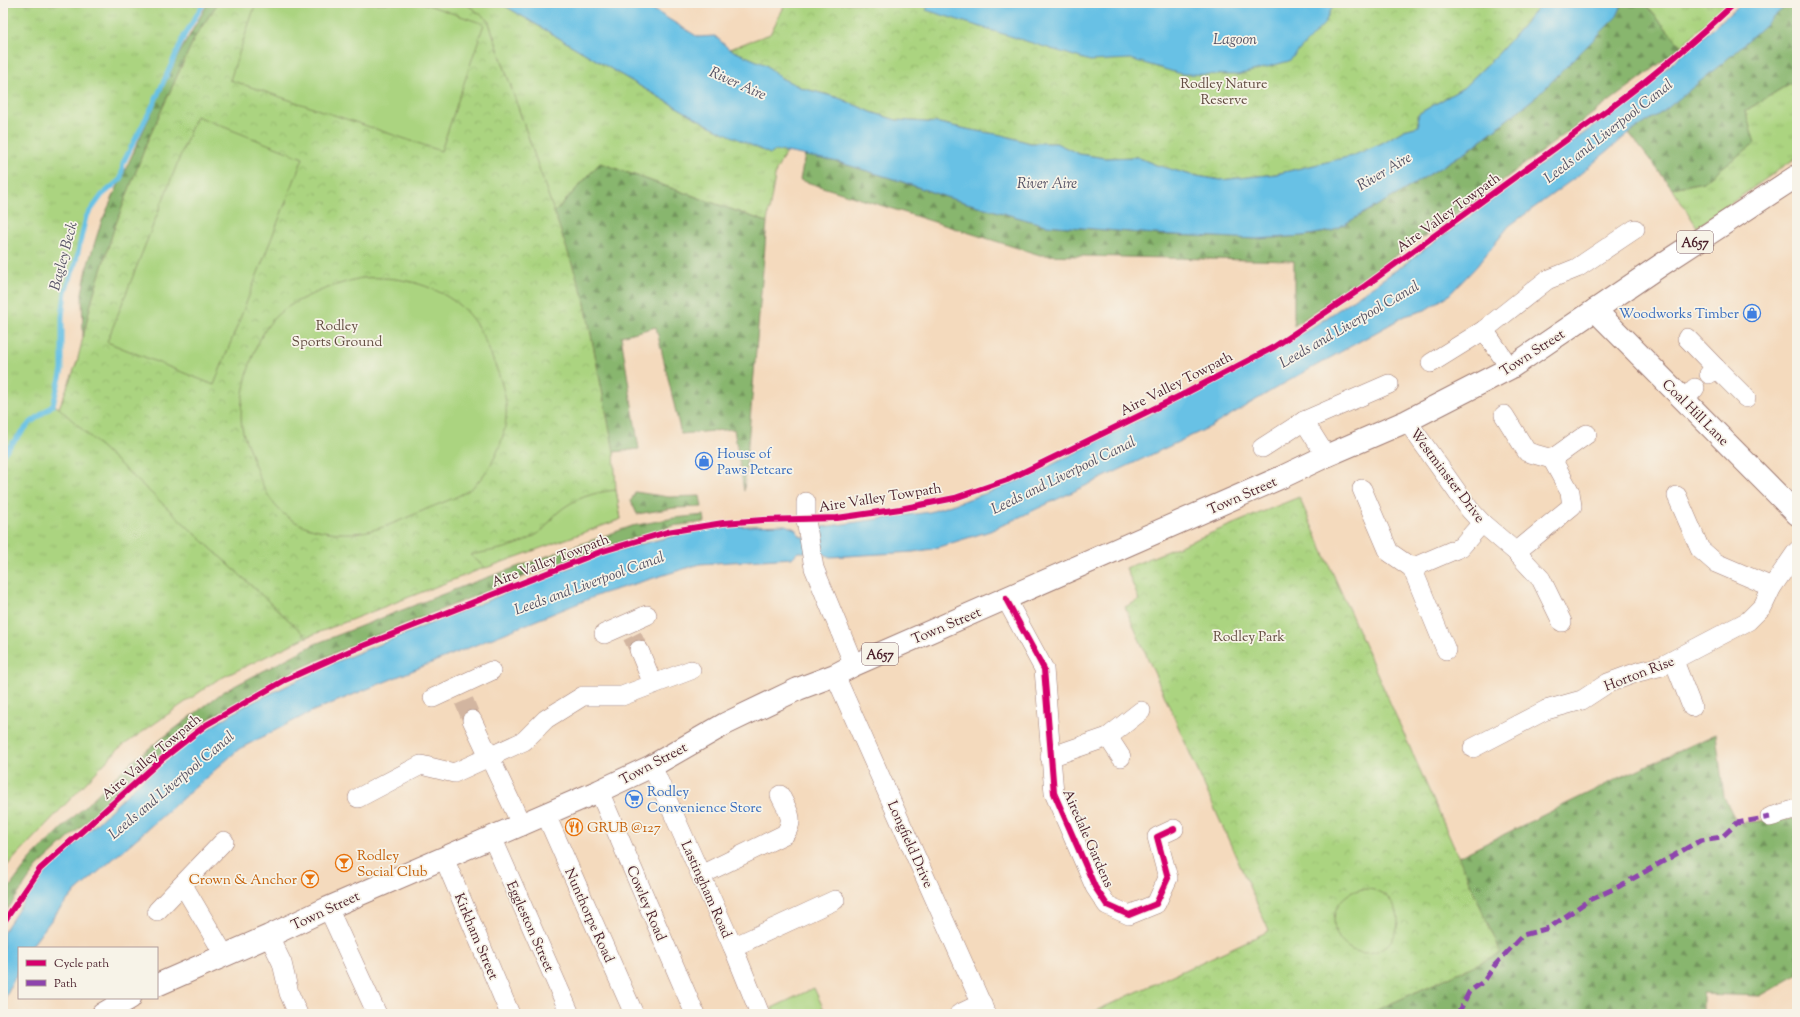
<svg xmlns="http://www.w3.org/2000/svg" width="1800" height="1017" viewBox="0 0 1800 1017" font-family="'Sorts Mill Goudy',serif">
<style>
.grass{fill:url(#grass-tufts);stroke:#7a7a56}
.forest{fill:url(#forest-firs);stroke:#696a4c}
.park{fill:url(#park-crowns);stroke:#7a7a56}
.garden{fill:#abd480;stroke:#7a7a56}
.water{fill:#68c1e5;stroke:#597088}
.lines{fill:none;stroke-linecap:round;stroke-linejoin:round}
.stream{stroke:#68c1e5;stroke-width:5}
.minor-tunnel{stroke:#d2b5a0;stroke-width:19;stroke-dasharray:19 10;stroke-linecap:butt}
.minor-casing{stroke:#9f7c74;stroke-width:20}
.tertiary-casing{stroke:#9f7c74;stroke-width:24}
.primary-casing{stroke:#9f7c74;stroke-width:24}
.minor{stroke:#fff;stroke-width:19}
.tertiary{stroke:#fff;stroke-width:22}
.primary{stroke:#fff;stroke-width:22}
.quiet{stroke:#8e44ad;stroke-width:5;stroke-dasharray:10 5;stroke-linecap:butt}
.cycleway-casing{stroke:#f7f3e8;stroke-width:8}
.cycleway{stroke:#d6006c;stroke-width:6}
.labels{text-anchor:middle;stroke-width:3.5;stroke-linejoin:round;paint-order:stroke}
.shield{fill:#f7f3e8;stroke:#7e5f64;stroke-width:1}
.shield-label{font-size:13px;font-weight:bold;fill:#4a1f2b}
.park-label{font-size:14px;fill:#624c40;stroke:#f7f3e8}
.street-label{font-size:14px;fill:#4a1f2b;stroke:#f7f3e8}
.shop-label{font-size:14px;fill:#366cbe;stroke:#f7f3e8;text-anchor:start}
.food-label{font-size:14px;fill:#c56008;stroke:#f7f3e8;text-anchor:start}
.water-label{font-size:15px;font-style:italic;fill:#535063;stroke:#f7f3e8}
</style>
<defs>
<pattern id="grass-tufts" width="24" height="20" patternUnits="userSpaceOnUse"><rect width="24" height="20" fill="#abd480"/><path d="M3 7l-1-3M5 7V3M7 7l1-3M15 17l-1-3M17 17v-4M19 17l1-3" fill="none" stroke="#95b66f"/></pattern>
<pattern id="forest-firs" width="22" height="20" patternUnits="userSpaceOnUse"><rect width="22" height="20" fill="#88b66e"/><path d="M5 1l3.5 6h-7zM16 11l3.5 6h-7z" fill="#71935b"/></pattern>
<pattern id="park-crowns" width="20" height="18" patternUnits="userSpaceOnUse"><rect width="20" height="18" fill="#abd480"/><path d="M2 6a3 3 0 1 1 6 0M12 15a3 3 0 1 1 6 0" fill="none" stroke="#95b66f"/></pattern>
</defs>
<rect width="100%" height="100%" fill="#f7f3e8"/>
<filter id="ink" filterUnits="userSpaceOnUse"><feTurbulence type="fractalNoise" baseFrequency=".025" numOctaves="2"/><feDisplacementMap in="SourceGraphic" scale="8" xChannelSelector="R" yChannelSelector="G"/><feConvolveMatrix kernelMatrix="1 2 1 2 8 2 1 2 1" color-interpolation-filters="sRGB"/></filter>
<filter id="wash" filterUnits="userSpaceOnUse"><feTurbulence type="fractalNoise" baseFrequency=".012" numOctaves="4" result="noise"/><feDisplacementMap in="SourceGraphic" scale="16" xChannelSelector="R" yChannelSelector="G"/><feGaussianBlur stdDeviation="0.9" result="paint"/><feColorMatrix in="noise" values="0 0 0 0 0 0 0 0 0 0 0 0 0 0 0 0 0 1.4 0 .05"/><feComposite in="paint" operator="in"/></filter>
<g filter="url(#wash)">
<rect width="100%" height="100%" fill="#f4dabd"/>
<!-- grass -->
<g class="grass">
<path d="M3,3H204L184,36L155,101L123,163L121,179L102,195L86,217L75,265L65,292L62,317V370L53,404L59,408L63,399L311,635L217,680L118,749L3,870Z"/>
<path d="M465,3H500L645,89L710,126L775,151L786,152L776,171L767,222L600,163L554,213L488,20Z"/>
<path d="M1644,3H1729L1681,46Z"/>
<path d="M1797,79V157L1697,227L1672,188L1703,182L1745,111Z"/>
</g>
<!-- forest -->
<g class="forest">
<path d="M208,3H218L195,37L148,140L114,229L93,296L83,337L82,293L88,264L101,223L176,59Z"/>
<path d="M1623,3H1644L1681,46L1653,69L1468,206L1294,326V261L1040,255L800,180L805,155L838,162L900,181L946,197L1045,225L1154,234L1256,239L1303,236L1332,231L1398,194L1470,149L1537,96L1617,16Z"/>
<path d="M1789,3H1797V79L1745,111L1755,143L1703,182L1672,188L1629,133L1664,111Z"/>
<path d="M600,163L767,222L744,491L734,429L681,434L656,327L621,336L639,449L614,452L584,299L554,213Z"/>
<path d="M635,492L669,497L700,496L702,507L674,508L637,514L631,501Z"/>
<path d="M704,515L705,522L672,526L599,549L517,579L348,647L283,676L204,722L158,757L37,867L3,916V896L33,856L130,763L223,692L315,644L469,584L632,526L674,518Z"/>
<path d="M1716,734L1724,797L1737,823L1797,818V975L1760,996L1703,994V1014H1368L1501,953L1458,857L1617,779Z"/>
</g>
<!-- park -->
<g class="park">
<path d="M218,3H465L488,20L584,299L614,452L616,490L621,519L476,571L307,637L59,408L77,362L93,296L114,229L148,140L195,37Z"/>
<path d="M786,3H1542L1500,52L1463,88L1418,114L1419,126L1404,130L1382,143L1353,156L1276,174L1221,180L1191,175L1156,165L1137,157L1105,158L1078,154L1056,143H1030L1002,135L971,130L939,123L896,120L871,112L839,98L802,88L781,78L766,65L729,49L770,34Z"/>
<path d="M1299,497L1501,953L1368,1014H1092L1091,1013L1269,931L1125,607L1139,600L1126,568Z"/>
</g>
<!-- garden -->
<g class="garden">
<path d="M256,3H422L484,24L441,151L230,80Z"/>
<path d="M196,116L303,158L214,385L107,342Z"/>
<path d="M362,278C397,276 432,283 459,305C477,320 485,339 493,360C497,369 500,378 503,388C513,422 499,461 474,486C462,497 437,504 422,511C399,521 377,532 352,533C330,534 302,529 285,515C265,499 258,474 250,451C247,443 243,435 242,427C237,397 254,337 276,316C295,298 338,283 362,278Z"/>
<path d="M616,490L621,519L486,568L470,555C494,550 518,548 539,533C546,528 551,519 557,513C574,498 595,492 616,490Z"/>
<circle cx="1366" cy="921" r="32"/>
<path d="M814,988L826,1014H775L772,1008Z"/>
</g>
<!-- water -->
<g class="water">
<path d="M500,3H639L649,7L698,37L715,36L729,49L766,65L781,78L802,88L839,98L871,112L896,120L939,123L971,130L1002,135L1030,143H1056L1079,154L1105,158L1137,157L1156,165L1191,175L1221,180L1276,174L1352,156L1382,143L1404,130L1419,126L1418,114L1463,88L1500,52L1542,3H1623L1617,16L1537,96L1470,149L1398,194L1332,231L1303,236L1256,239L1154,234L1045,225L946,197L900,181L838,162L781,151H775L770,154L710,126L645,89Z"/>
<path d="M930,3H1334L1325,23L1289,61L1238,75L1181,74L1130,59L1090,61L926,10Z"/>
<path d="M1742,3H1789L1725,61L1664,111L1629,133L1580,174L1509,226L1476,267L1449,295L1425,310L1405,316L1276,388L1212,426L990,531L932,549L913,552L830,557L820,552H798L792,558L700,564L601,594L313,711L239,749L73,894L58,911L30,948H19V969L3,1002V933L30,892L46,872L139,783L192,739L243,707L338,661L603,554L677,535L718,527L785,525L795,529L801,537H817L822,527L930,512L993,491L1032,475L1275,350L1319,323L1399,268L1627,102Z"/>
</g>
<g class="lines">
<!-- stream -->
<path class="stream" d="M3,454L29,424L53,405L62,370V317L65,292L75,265L86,217L102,195L121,179L123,163L155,101L184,36L204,3"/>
</g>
</g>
<g filter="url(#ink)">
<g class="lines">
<!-- minor-tunnel -->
<g class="minor-tunnel">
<path d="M632,636L639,650"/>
<path d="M464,701L472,720"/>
</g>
<!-- minor casing -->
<g class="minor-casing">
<g id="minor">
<path d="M1484,330L1510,368"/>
<path d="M1687,338L1716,368L1709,374"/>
<path d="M1431,363L1484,330L1547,280L1577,268L1635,229"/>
<path d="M1716,368L1746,398"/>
<path d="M1684,400L1695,388"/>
<path d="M1504,415L1527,452L1552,459L1570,492L1572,506L1516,552"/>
<path d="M1304,421L1326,456"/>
<path d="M1407,421L1470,510L1482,523L1516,552L1541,579L1562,622"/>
<path d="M1262,448L1304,421L1389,384"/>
<path d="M1552,459L1587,434"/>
<path d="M1362,489L1389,552L1412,568L1446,650"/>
<path d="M1677,496L1700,549L1716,563L1772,587"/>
<path d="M806,502V520L814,568L854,665"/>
<path d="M1412,568L1461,547L1482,523"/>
<path d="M1006,599L1044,669L1054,793L1095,887L1107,905L1129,915L1156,904L1168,878L1157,837L1174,829"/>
<path d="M604,634L647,615"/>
<path d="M639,650L653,684"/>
<path d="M1674,661L1692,707"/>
<path d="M835,675L986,1014"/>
<path d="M433,698L491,671"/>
<path d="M472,720L522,826"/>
<path d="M1108,737L1121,757"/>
<path d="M1473,748L1546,710L1582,700L1608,683L1638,672L1662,666L1748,621L1763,606L1772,587L1797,551"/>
<path d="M1050,757L1108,737L1141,711"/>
<path d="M652,766L733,947L760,1014"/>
<path d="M599,791L695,1014"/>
<path d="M358,798L421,765L454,773L524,741L546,719L583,696H622L691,670"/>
<path d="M546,815L634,1014"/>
<path d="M1770,817L1797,809"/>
<path d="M492,837L570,1014"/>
<path d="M444,858L510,1014"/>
<path d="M701,875L785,834C796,819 787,810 780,795"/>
<path d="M183,885L225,956"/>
<path d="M328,908L377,1014"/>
<path d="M157,911L224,841"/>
<path d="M269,936L282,963L289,993L298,1014"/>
<path d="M733,947L835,900"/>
<path d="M959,1014L982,1003"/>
</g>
</g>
<!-- tertiary casing -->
<g class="tertiary-casing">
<path id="tertiary" d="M1595,310L1797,514"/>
</g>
<!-- primary casing -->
<g class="primary-casing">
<g id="primary">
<path d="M157,985L269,936L328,908L599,791L652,766L725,724L798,689L835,675L854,665L1282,477L1326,456L1407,421L1510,368L1661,265L1797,176"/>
<path d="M103,1014L130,998"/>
</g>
</g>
<!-- minor -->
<use href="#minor" class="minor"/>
<!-- tertiary -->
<use href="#tertiary" class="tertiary"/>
<!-- primary -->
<use href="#primary" class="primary"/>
<!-- quiet -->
<path class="quiet" d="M1458,1014L1469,992L1484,981L1495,965L1523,935L1549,928L1589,900L1618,887L1701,840L1722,837L1737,823L1770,817"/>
<!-- cycleway casing -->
<g class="cycleway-casing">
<g id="cycleway">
<path d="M1006,599L1044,669L1054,793L1095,887L1107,905L1129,915L1156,904L1168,878L1157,837L1174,829"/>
<path d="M3,923L40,869L161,760L206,725L285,680L350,651L600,552L667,532L723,523L763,520L837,518L900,509L955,498L1007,480L1186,393L1274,347L1365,286L1613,106C1656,74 1696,40 1735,3"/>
</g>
</g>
<!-- cycleway -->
<use href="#cycleway" class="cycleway"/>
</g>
</g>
<!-- icons -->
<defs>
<g id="shop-ring" transform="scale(0.9)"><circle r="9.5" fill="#f7f3e8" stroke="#3f7fe0" stroke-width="1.5"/><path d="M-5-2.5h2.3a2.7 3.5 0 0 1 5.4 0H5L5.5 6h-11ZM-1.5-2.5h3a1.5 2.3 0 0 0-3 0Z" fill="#3f7fe0"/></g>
<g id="supermarket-ring" transform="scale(0.9)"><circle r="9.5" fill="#f7f3e8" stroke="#3f7fe0" stroke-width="1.5"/><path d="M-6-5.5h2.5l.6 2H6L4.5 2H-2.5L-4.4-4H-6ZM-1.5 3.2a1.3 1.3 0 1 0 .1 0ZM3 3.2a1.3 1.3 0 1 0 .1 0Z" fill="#3f7fe0"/></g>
<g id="restaurant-ring" transform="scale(0.9)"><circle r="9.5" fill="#f7f3e8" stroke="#e8710a" stroke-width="1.5"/><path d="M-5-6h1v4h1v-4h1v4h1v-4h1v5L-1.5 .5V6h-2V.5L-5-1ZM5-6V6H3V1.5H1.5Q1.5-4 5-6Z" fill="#e8710a"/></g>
<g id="bar-ring" transform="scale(0.9)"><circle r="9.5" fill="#f7f3e8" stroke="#e8710a" stroke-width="1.5"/><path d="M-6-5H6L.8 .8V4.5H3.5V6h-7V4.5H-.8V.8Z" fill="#e8710a"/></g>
</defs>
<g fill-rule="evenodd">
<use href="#shop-ring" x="1752" y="313"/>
<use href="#shop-ring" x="704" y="461"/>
<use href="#supermarket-ring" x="634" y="799"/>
<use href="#restaurant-ring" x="574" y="827"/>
<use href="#bar-ring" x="344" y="863"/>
<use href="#bar-ring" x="310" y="879"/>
</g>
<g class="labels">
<!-- shield labels -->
<g class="shield">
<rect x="1677" y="231" width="36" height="22" rx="3"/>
<rect x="862" y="643" width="36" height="22" rx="3"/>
</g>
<g class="shield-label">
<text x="1695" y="247">A657</text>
<text x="880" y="659">A657</text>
</g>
<!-- park labels -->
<g class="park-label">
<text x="1224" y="88">Rodley Nature<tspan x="1224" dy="16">Reserve</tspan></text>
<text x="337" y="330">Rodley<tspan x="337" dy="16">Sports Ground</tspan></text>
<text x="1249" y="641">Rodley Park</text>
</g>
<!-- street labels -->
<g class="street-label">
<text transform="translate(1448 212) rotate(-36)" y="5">Aire Valley Towpath</text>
<text transform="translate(1532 352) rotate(-33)" y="5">Town Street</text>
<text transform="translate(1176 383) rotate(-27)" y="5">Aire Valley Towpath</text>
<text transform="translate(1696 412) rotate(45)" y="5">Coal Hill Lane</text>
<text transform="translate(1448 475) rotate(53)" y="5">Westminster Drive</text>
<text transform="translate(1242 495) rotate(-24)" y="5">Town Street</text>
<text transform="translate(880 497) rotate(-9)" y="5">Aire Valley Towpath</text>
<text transform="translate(550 560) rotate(-21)" y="5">Aire Valley Towpath</text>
<text transform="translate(946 625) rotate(-23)" y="5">Town Street</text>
<text transform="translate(1639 673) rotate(-21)" y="5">Horton Rise</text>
<text transform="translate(151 756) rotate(-40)" y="5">Aire Valley Towpath</text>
<text transform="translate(653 763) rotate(-28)" y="5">Town Street</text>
<text transform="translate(1089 838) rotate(66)" y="5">Airedale Gardens</text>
<text transform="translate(911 844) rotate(66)" y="5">Longfield Drive</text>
<text transform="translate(707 889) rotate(66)" y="5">Lastingham Road</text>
<text transform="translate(647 903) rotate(67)" y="5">Cowley Road</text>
<text transform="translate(325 910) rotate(-25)" y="5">Town Street</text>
<text transform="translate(590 915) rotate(66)" y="5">Nunthorpe Road</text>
<text transform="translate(531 926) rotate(66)" y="5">Eggleston Street</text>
<text transform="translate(477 936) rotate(67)" y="5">Kirkham Street</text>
</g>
<!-- shop labels -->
<g class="shop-label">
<text x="1739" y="318" text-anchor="end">Woodworks Timber</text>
<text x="717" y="458">House of<tspan x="717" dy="16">Paws Petcare</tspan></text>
<text x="647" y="796">Rodley<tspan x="647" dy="16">Convenience Store</tspan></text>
</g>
<!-- food labels -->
<g class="food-label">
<text x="587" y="832">GRUB @127</text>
<text x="357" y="860">Rodley<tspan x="357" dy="16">Social Club</tspan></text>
<text x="297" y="884" text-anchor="end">Crown &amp; Anchor</text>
</g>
<!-- water labels -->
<g class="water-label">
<text x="1235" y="44">Lagoon</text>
<text transform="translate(738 83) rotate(24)" y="5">River Aire</text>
<text transform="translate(1608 131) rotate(-38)" y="5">Leeds and Liverpool Canal</text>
<text transform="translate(1384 171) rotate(-31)" y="5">River Aire</text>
<text x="1047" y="188">River Aire</text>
<text transform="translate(63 256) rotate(-75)" y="5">Bagley Beck</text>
<text transform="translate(1349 324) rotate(-30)" y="5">Leeds and Liverpool Canal</text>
<text transform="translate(1063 475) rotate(-26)" y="5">Leeds and Liverpool Canal</text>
<text transform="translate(589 583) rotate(-20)" y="5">Leeds and Liverpool Canal</text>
<text transform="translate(171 785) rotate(-40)" y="5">Leeds and Liverpool Canal</text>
</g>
</g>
<!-- margin -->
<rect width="1800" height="1017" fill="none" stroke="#f7f3e8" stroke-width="16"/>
<!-- legend -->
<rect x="18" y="947" width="140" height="52" fill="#f7f3e8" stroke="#b29e9c"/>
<rect x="26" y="960" width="20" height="6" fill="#d6006c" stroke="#b29e9c"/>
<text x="54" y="967" font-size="12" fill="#4a1f2b">Cycle path</text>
<rect x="26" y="980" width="20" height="6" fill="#8e44ad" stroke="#b29e9c"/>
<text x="54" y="987" font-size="12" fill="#4a1f2b">Path</text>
</svg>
